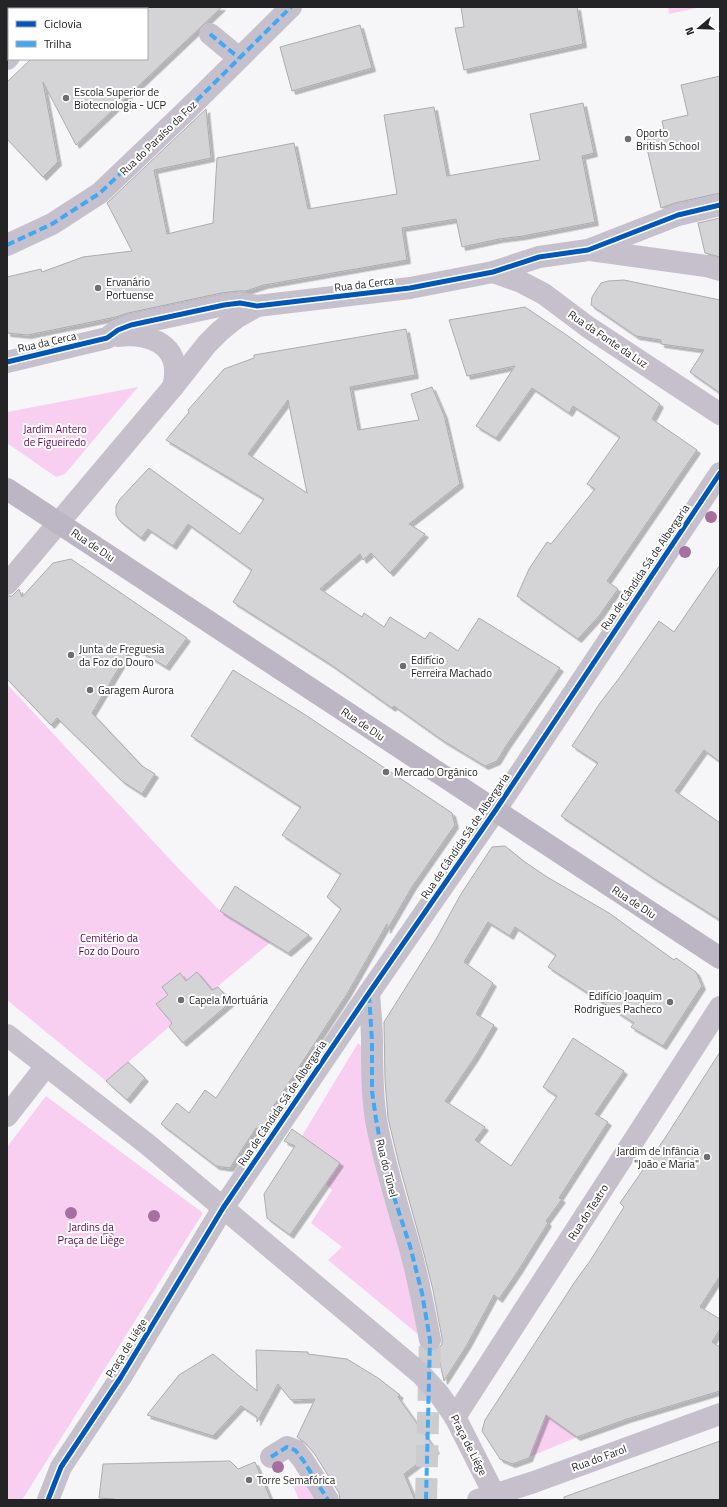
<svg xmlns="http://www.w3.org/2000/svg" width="727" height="1507" viewBox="0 0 727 1507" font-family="'Titillium Web',sans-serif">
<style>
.green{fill:#f9cff1}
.building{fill:#d4d4d7;stroke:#abacae;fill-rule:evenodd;filter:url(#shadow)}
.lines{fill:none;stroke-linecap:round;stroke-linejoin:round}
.street-tunnel{stroke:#cccccf;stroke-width:22;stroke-dasharray:22 11;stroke-linecap:butt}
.street{stroke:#c6c0cc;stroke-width:22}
.secondary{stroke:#bcb5c3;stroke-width:22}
.quiet{stroke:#3fa9f5;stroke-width:4;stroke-dasharray:8 4;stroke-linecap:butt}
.cycleway-casing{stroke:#fff;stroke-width:8}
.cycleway{stroke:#0057b8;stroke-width:5}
.tree{fill:#a56f9f}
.poi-dot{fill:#6e6e70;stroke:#fff;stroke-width:1.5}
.labels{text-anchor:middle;stroke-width:4;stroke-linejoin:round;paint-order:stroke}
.poi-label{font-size:11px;fill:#242426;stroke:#fff;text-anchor:start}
.street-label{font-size:11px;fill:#242426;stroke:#fff}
.park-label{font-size:11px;fill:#620056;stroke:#fff}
</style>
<defs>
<filter id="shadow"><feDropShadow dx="3.5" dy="3.5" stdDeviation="0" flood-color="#0004"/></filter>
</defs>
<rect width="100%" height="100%" fill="#f6f6f9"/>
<!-- green -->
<g class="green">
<path d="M668,7H702L669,14Z"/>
<path d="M138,387L65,474L56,477L7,443V412Z"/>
<path d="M7,684L179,869L220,911L271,942L218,986L231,1002L183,1043L169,1027L106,1081L7,1000Z"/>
<path d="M358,1043L371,1055L425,1340L328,1260L342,1247L311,1223L332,1190L326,1184L340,1163L302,1136Z"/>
<path d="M46,1096L203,1213L22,1500H7V1147Z"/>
<path d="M546,1415L577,1437L527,1458Z"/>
<path d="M305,1479L320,1500H299L294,1488L296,1482Z"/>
</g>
<!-- building -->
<g class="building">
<path d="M147,7H222L76,145L43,82L58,162L43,177L7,139V82L31,59H147Z"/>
<path d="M461,7H577L583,44L464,70L455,28L464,27Z"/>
<path d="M360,25L372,68L292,91L280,47Z"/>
<path d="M720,76V193L675,203L661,208L645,140L665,135L662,121L688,115L681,85Z"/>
<path d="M583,103L594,153L582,156L595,222L523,236L499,239L462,247L456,219L402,228L407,260L264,285L246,291H238L221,293L128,313L116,317L28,335L7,333V277L41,269L42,272L83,257L132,251L107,203L206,109L211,158L154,170L167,234L213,223L217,158L294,143L308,209L397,194L384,115L434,107L447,176L540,160L530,114Z"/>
<path d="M720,218V257L705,253L698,223Z"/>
<path d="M624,280L720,300V393L690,372L704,350L661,344V340L636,336L591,305L592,297L601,283L608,281Z"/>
<path d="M525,307L568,336L660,404L652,419L697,450L607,581L618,589L599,616L578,639L517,596L529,569L547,542L551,544L595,489L587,484L620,437L573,406L569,413L532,388L496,438L476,426L515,366L467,376L449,320Z"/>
<path d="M406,329L415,375L350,387L358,430L419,420L411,394L432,387L444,415L460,484L409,524L425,534L390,573L371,553L363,560L360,554L320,589L362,617L364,613L384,627L390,617L425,639L430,632L458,651L479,618L560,668L506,746L497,761L485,766L442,740L394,706L392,708L330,664L233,602L252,570L188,524L173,546L148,529L141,538L120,521L116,515V506L120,499L149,468L240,534L264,499L166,440L189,412L188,410L224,369L254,358V355ZM288,400L307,493L248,454Z"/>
<path d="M71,559L187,638L166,667L132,646L92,713L142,766L155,774L142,794L122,781L57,718L51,725L7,679V596H12L19,589L22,597L53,563Z"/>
<path d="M720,565V762L704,750L675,791L720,823V920L655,879L561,816L598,763L572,746L600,703L620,677L659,621L674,632Z"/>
<path d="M233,670L304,714L452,813L455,825L412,887L387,930V924L347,994L269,1113L271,1115L261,1130L256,1128L230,1168L216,1166L161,1124L177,1103L189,1113L205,1090L216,1098L341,909L327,897L341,874L282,835L301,807L191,736Z"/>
<path d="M505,846L525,862L547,877L609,913L674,960L676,958L696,972L702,986L663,1046L631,1027L634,1023L548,967L556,955L515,927L510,936L488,922L464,962L493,983L476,1014L494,1025L475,1057L445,1101L485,1127L475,1140L511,1166L557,1096L543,1087L573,1038L624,1071L595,1114L608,1122L559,1198L562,1199L546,1221L548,1223L518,1271L499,1299L494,1295L467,1345L444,1381L437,1350L442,1344V1338L433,1290L424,1254L399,1164L388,1118L385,1080L384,1022L435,941L461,894L492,847Z"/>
<path d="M235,886L309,935L288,953L220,911Z"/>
<path d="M197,972L212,990L218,987L231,1002L183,1043L169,1027L172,1023L156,1004L168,995L162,987L180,973L186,981Z"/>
<path d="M720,1052V1276L700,1307L720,1319V1329L712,1342L720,1347V1391L627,1419L577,1437L546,1415L529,1458L512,1464L500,1459L482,1431L485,1420L574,1283L590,1261L624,1207L620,1203L665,1138Z"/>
<path d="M128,1062L145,1078L127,1100L106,1081Z"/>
<path d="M292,1129L340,1163L290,1235L267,1218L264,1194L295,1146L284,1141Z"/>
<path d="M256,1350L308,1352V1354L347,1359L378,1378L400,1395L398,1397L436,1450L404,1474L415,1500H340L339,1493L314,1453L304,1442L297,1437L315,1399L291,1400L278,1384L257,1422V1417L241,1406L213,1436L147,1415L179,1375L213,1354L257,1391Z"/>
<path d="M720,1441V1500H564V1497Z"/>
<path d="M230,1461L238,1469L255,1462L271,1500H115V1499L99,1498L103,1464Z"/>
</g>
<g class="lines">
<!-- street-tunnel -->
<path class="street-tunnel" d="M426,1500L430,1340"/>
<!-- street -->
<g class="street">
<path d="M57,9L59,7"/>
<path d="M210,34L239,58"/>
<path d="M7,59L9,57"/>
<path d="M7,245L52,224L100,193L187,110L291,7"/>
<path d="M590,250L706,266L720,270"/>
<path d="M493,272L521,282L544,294L588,327L720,414"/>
<path d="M118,336C144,333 177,341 175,374C175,378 174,383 173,387"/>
<path d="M7,362L107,338L118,330L131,325L224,305L240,303L257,306L410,288L493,272L539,257L588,250L678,215L720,205"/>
<path d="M7,584L173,387L207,344L220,331L236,318L257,306"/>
<path d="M369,993C370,1009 372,1025 372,1041C372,1068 372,1093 376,1120C384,1163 397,1204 409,1245C418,1277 424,1308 430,1340"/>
<path d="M7,1035L147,1144L421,1374L439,1394L455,1417L494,1494"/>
<path d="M7,1116L46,1066"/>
<path d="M455,1417L720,1007"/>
<path d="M271,1457L287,1447L295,1450L303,1460L328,1500"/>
<path d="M48,1500L61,1467L121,1377L223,1208L369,993L495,811L720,473"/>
<path d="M478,1500L534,1482L720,1414"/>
</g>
<!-- secondary -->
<path class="secondary" d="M7,489L720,958"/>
<!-- quiet -->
<g class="quiet">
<path d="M57,9L59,7"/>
<path d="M210,34L239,58"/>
<path d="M7,59L9,57"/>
<path d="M7,245L52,224L100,193L187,110L291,7"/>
<path d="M369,995L372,1041V1091L376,1119L381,1146L393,1194L410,1246L422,1293L430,1340L426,1500"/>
<path d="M271,1457L287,1447L295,1450L303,1460L328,1500"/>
</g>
<!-- cycleway casing -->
<g class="cycleway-casing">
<g id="cycleway">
<path d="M7,362L107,338L118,330L131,325L224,305L240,303L257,306L410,288L493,272L539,257L588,250L678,215L720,205"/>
<path d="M48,1500L61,1467L121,1377L223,1208L369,993L495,811L720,473"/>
</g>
</g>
<!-- cycleway -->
<use href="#cycleway" class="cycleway"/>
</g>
<!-- trees -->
<g class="tree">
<circle cx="711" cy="517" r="6"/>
<circle cx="685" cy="552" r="6"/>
<circle cx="71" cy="1213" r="6"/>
<circle cx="154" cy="1216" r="6"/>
<circle cx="108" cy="1237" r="6"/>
<circle cx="278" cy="1467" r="6"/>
</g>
<!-- markers -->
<g class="poi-dot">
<circle cx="66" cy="98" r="4"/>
<circle cx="628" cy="139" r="4"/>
<circle cx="98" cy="288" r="4"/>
<circle cx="71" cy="655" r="4"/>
<circle cx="403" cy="666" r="4"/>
<circle cx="90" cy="690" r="4"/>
<circle cx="386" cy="772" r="4"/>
<circle cx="181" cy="1000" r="4"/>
<circle cx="670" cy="1002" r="4"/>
<circle cx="707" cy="1157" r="4"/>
<circle cx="249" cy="1480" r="4"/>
</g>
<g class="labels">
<!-- poi labels -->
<g class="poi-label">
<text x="74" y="96">Escola Superior de<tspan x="74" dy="13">Biotecnologia - UCP</tspan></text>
<text x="636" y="137">Oporto<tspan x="636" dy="13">British School</tspan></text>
<text x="106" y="286">Ervanário<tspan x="106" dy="13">Portuense</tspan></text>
<text x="79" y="653">Junta de Freguesia<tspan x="79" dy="13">da Foz do Douro</tspan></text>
<text x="411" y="664">Edifício<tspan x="411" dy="13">Ferreira Machado</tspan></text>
<text x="98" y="694">Garagem Aurora</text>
<text x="394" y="776">Mercado Orgânico</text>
<text x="662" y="1000" text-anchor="end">Edifício Joaquim<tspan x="662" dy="13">Rodrigues Pacheco</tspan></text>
<text x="189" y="1004">Capela Mortuária</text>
<text x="699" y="1155" text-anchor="end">Jardim de Infância<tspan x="699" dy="13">"João e Maria"</tspan></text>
<text x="257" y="1484">Torre Semafórica</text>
</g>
<!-- street labels -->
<g class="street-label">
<text transform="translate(158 138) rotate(-44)" y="4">Rua do Paraíso da Foz</text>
<text transform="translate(364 284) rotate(-7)" y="4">Rua da Cerca</text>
<text transform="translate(608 339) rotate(34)" y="4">Rua da Fonte da Luz</text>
<text transform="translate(47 342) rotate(-13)" y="4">Rua da Cerca</text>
<text transform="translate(93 545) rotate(34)" y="4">Rua de Diu</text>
<text transform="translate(645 567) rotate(-56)" y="4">Rua de Cândida Sá de Albergaria</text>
<text transform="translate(363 724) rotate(34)" y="4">Rua de Diu</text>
<text transform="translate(465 836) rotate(-56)" y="4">Rua de Cândida Sá de Albergaria</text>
<text transform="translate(634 902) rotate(33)" y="4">Rua de Diu</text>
<text transform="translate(282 1103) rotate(-56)" y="4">Rua de Cândida Sá de Albergaria</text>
<text transform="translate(387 1168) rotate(76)" y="4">Rua do Túnel</text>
<text transform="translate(588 1212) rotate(-57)" y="4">Rua do Teatro</text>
<text transform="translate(126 1348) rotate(-58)" y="4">Praça de Liége</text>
<text transform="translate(469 1445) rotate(63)" y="4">Praça de Liége</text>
<text transform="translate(599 1458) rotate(-20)" y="4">Rua do Farol</text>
</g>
<!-- park labels -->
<g class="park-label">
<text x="55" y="433">Jardim Antero<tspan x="55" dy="13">de Figueiredo</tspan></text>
<text x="109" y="942">Cemitério da<tspan x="109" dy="13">Foz do Douro</tspan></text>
<text x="91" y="1231">Jardins da<tspan x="91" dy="13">Praça de Liège</tspan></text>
</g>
</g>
<!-- border -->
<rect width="727" height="1507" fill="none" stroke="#242426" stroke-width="16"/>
<!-- legend -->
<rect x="8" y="8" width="140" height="52" fill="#ffffff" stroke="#a7a7a8"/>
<rect x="16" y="21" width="20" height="6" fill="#0057b8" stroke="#a7a7a8"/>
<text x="44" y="28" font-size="12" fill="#242426">Ciclovia</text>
<rect x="16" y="41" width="20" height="6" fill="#3fa9f5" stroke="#a7a7a8"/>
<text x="44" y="48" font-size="12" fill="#242426">Trilha</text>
<!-- north arrow -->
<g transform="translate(699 28) rotate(251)" stroke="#ffffff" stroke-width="3" paint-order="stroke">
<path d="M0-3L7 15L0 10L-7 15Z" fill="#242426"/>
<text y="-6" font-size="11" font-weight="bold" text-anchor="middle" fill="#242426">N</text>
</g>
</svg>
